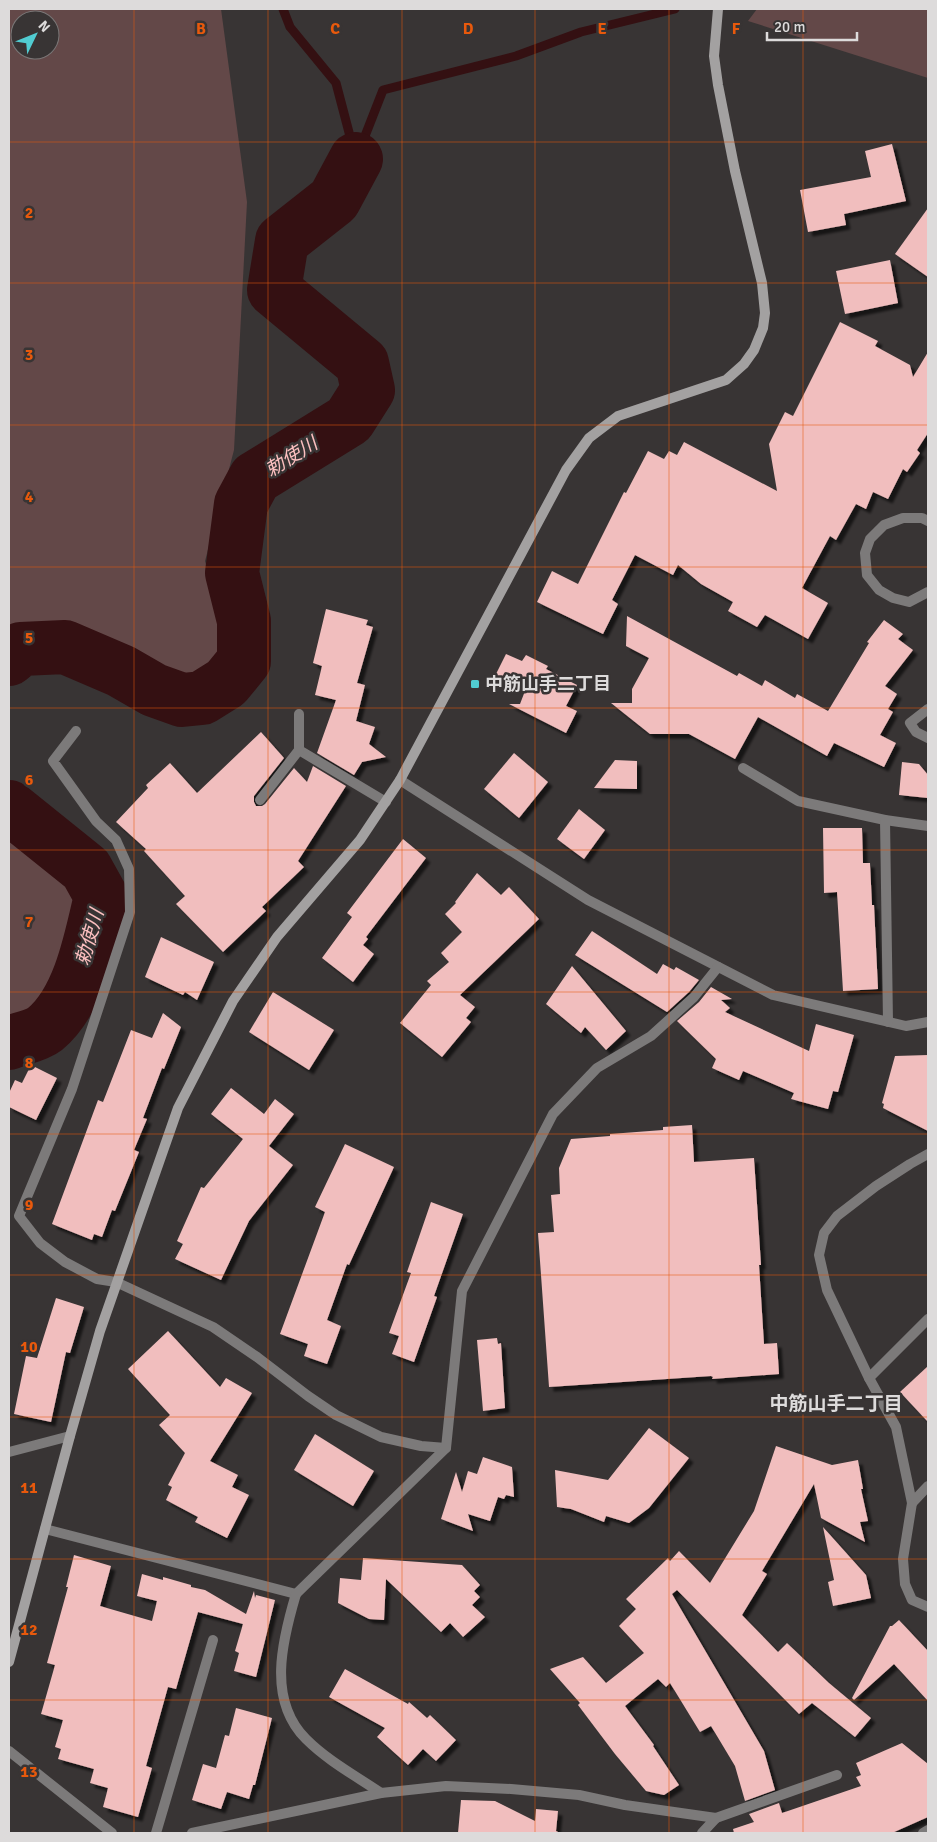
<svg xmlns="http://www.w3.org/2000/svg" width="937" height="1842" viewBox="0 0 937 1842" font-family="Signika,'Noto Sans JP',sans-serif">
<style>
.green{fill:#634848;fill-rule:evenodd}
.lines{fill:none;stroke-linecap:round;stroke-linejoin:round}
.stream{stroke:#341012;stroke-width:9}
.river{stroke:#341012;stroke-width:54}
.building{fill:#f1bebe;filter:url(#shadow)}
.lane{stroke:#7c7a7a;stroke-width:10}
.street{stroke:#7c7a7a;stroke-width:10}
.secondary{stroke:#a3a1a1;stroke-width:10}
.grid{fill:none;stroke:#e8590c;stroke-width:1;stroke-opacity:0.55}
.poi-dot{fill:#51ccd1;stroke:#383434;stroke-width:2}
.labels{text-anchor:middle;stroke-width:5;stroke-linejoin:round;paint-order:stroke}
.poi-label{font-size:18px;font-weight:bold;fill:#dddbdb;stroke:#383434;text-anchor:start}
.water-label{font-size:19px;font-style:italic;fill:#fdc0c0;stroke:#383434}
.neighbourhood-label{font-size:19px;font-weight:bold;fill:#dddbdb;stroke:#383434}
.grid-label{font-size:16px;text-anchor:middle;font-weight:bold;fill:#e8590c;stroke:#383434;stroke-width:5;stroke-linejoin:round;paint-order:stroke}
</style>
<defs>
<filter id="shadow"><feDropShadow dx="4.5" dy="4.5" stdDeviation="1" flood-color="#0009"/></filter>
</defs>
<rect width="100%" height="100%" fill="#383434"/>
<!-- green -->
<g class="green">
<path d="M9,9H221L247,202L234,450L205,561L225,634L222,664L191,681L48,624L9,631ZM20,20H50V50H20Z"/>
<path d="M757,9H928V78L748,21Z"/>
<path d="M9,829L67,875L79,909L59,981L39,1008L9,1015Z"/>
</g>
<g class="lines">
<!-- stream -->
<g class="stream">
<path d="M283,9L290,27L336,83L356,159"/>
<path d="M356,159L383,90L516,56L581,32L675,9"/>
</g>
<!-- river -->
<g class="river">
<path d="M9,659L21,649L65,647L121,671L154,690L182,700L202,698L226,683L244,661V621L232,573L241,504L255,478L349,420L368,390L362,363L274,290L282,241L334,200L356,159"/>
<path d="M9,807L86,869L101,896C91,939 80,1000 45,1029C36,1036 19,1039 9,1043"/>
</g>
</g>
<!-- building -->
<g class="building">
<path d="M892,144L906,201L844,214L846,225L808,232L800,190L871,177L865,151Z"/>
<path d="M928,208V277L895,254Z"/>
<path d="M890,260L898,303L845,314L836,271Z"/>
<path d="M840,322L878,341L875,346L910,365L913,377L928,352V433L917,450L920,453L907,472L903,469L888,499L873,492L866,509L856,504L836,540L830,536L802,588L828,603L808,639L765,615L757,627L728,611L733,602L701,584L678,565L673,575L635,555L612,600L618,604L603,634L537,602L552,571L578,584L624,492L626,493L648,451L664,459L669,451L677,455L684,442L777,491L769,444L785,412L793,416Z"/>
<path d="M326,609L368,620L366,625L373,627L357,683L365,685L356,721L375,727L369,744L386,757L362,762L354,775L317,753L336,700L315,695L322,666L313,663Z"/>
<path d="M627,616L737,676L739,673L762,686L765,680L795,698L797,694L828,711L869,643L867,642L884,620L903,634L898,639L913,650L885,686L897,694L888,709L893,712L880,735L896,743L884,767L834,743L827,756L758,717L735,759L689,734H650L611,703H632V689L649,658L626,646Z"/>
<path d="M506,654L522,661L526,655L548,666L546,669L577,685L566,706L577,711L566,733L509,704H520L525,691L495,676Z"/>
<path d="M261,732L284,758L254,796V802L256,806H262L265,804L294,768L307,782L313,766L346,786L298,861L304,867L262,907L266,911L223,952L176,904L185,896L144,851L146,849L116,822L148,788L146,785L170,763L197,793Z"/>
<path d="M514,753L548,782L519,818L484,789Z"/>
<path d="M615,760L637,761V789L594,788Z"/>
<path d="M902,762L919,764L928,775V798L899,795Z"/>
<path d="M579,809L605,830L584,859L557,839Z"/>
<path d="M823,828H862L863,863H870L872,905H874L878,989L843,991L837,892L824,893Z"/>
<path d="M403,839L426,858L366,937L368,939L363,945L374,954L353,982L322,958L352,917L347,913Z"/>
<path d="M477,873L501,895L509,887L539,919L460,995L475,1007L466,1018L471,1022L442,1057L400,1023L431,985L427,981L449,962L441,953L462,932L445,914L456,903L455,902Z"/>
<path d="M592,931L657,974L663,964L674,970L676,967L699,980L689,992L667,1012L575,955Z"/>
<path d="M161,937L214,962L197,1000L185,992L183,995L145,977Z"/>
<path d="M572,966L626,1031L606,1050L585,1027L581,1033L546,1004Z"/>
<path d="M711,987L732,999L721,1000L730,1008L725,1012L809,1051L816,1024L854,1035L838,1092L833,1091L828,1109L791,1099L794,1093L743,1071L739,1080L712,1068L716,1059L677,1021L699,1002Z"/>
<path d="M273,992L334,1030L309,1070L249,1032Z"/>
<path d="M163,1013L181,1027L164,1069L162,1068L143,1118L147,1119L134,1150L139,1152L115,1211L112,1210L102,1237L94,1234L92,1240L52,1224L98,1100L103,1102L131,1030L152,1038Z"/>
<path d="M928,1055V1131L883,1108L884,1104L882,1103L895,1056Z"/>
<path d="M31,1065L57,1078L36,1120L9,1107V1093L15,1080L22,1083Z"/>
<path d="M231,1088L264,1114L275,1099L294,1114L269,1146L293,1165L249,1221L221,1280L175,1259L183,1244L177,1241L201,1187L204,1188L243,1139L211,1114Z"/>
<path d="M692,1125L694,1162L754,1158L761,1265H759L764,1344L777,1343L779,1374L712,1379L713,1377L711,1376L549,1387L538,1233L554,1232L551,1195L560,1194L559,1168L571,1139L610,1136V1134L663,1130V1127Z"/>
<path d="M345,1144L394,1167L349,1265L347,1264L327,1320L341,1326L327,1364L304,1356L308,1344L280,1334L325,1212L315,1207Z"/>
<path d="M431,1202L463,1214L434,1296L437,1297L414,1362L392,1354L399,1336L389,1333L411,1273L407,1272Z"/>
<path d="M56,1298L84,1307L70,1353L66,1352L51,1422L14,1414L26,1356L37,1358Z"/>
<path d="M168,1331L220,1387L226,1378L252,1393L210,1461L238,1475L232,1487L249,1495L227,1538L195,1522L198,1517L166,1500L172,1487L168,1485L185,1453L159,1425L170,1415L128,1369Z"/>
<path d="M497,1338L498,1344L501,1343L505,1408L483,1411L477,1340Z"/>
<path d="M928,1366V1422L900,1392Z"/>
<path d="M649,1428L689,1458L649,1508L629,1523L606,1516L604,1522L571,1509L557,1507L555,1470L608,1480Z"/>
<path d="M315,1434L374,1471L353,1506L294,1470Z"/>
<path d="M776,1446L832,1465L858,1460L863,1489H861L868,1521L860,1522L865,1542L821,1518L814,1484L762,1571L767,1574L742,1615L778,1652L787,1643L829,1683L871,1718L855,1737L812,1703L799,1714L677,1590L672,1594L764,1751L775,1790L745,1801L735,1766L711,1726L700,1732L670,1683L666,1687L658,1679L625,1706L654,1745L653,1746L679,1785L664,1795L646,1791L615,1754L578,1705L580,1703L550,1669L583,1657L606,1683L644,1653L619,1626L636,1609L626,1599L668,1558L670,1561L679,1551L710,1583L754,1511Z"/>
<path d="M483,1457L512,1467L514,1497L506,1495L504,1499L498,1497L490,1521L468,1514L473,1531L441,1519L456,1472L462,1492L468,1471L477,1474Z"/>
<path d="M823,1527L866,1575L871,1598L833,1606L828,1582L834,1580Z"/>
<path d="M74,1555L111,1566L100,1606L152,1621L157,1601L137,1596L142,1574L163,1580V1577L191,1585V1587L205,1590L246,1614L254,1591L255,1598L256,1595L275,1600L256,1677L234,1671L239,1653L235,1651L243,1624L198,1612L176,1689L168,1687L146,1766L152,1768L138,1817L103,1807L108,1788L90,1783L94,1769L58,1759L61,1749L55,1747L63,1720L41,1714L55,1665L47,1663L68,1587H66Z"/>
<path d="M363,1558L462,1565L480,1585L474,1591L480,1597L472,1605L485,1617L463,1637L450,1623L441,1632L386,1579L384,1620L369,1619L338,1603L340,1578L361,1580Z"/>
<path d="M899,1620L928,1651V1701L894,1664L854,1700L852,1698L890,1626H892Z"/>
<path d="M345,1669L408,1704L409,1702L427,1718L430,1715L456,1740L436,1761L423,1749L408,1765L377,1737L385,1728L329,1697Z"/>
<path d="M236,1708L272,1718L255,1785H253L249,1799L227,1792L221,1809L192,1800L203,1764L216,1768L225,1735L229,1736Z"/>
<path d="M902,1743L928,1764V1817L892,1833H734L733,1829L754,1822L749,1814L779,1803L782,1813L861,1786L856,1777L861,1775L856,1763Z"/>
<path d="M461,1800L495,1801L535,1821L536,1809L558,1811L556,1831L560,1833H458Z"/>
</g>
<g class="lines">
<!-- lane -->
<path class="lane" d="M156,1833L213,1640"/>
<!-- street -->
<g class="street">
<path d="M928,521L922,518H903L884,525L870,539L865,553L867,575L879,590L893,598L909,602L928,592"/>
<path d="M928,709L910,723L916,732L928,738"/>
<path d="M76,731L53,761L96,821L116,840L129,869L130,912L72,1089L19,1216L40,1243L65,1262L97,1279L116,1282L213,1327L257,1357L308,1396L336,1415L381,1437L421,1446L446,1448"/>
<path d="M299,750L386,802"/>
<path d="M743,768L798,801L885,820L928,826"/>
<path d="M400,780L588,900L773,995L906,1026L928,1022"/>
<path d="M260,800L299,750V714"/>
<path d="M885,820L888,1022"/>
<path d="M928,1154L910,1164L876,1186L837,1216L824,1233L819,1255L827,1290L869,1378L896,1427L912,1503L903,1559L905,1584L912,1600L928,1607"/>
<path d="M869,1378L928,1319"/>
<path d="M9,1452L70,1436"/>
<path d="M912,1503L928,1486"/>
<path d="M45,1529L296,1594L446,1448L462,1291L553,1114L597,1068L651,1036L694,997L718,967"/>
<path d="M296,1594C282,1641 267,1700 306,1739C328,1761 356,1776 381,1793"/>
<path d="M9,1751L112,1833"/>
<path d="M716,1818L837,1775"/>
<path d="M192,1833L381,1793L446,1786L511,1789L579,1795L625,1805L716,1818L702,1833"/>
<path d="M923,1833L928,1830"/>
</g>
<!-- secondary -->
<path class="secondary" d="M9,1662L70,1436L100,1331L178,1108L233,1001L277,937L360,840L400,780L566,470L589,438L618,416L726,380L744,364L754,350L763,328L765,313L762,283L735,171L718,85L714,56L718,9"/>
</g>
<!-- grid -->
<path class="grid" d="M134,9V1833M268,9V1833M402,9V1833M535,9V1833M669,9V1833M803,9V1833M9,142H928M9,283H928M9,425H928M9,567H928M9,708H928M9,850H928M9,992H928M9,1134H928M9,1275H928M9,1417H928M9,1559H928M9,1700H928"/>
<!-- markers -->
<rect class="poi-dot" x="470" y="679" width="10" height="10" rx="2.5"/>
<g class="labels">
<!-- poi labels -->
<g class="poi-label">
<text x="485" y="690">中筋山手二丁目</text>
</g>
<!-- water labels -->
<g class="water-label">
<text transform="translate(291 456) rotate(-32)" y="7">勅使川</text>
<text transform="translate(89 937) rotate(-74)" y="7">勅使川</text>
</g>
<!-- neighbourhood labels -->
<g class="neighbourhood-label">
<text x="836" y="1410">中筋山手二丁目</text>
</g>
</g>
<g class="grid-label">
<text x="201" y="34">B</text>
<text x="335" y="34">C</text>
<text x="468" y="34">D</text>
<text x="602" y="34">E</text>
<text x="736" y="34">F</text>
<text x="29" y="218">2</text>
<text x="29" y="360">3</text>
<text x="29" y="502">4</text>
<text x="29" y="643">5</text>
<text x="29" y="785">6</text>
<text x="29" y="927">7</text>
<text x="29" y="1068">8</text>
<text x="29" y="1210">9</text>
<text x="29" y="1352">10</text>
<text x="29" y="1493">11</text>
<text x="29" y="1635">12</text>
<text x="29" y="1777">13</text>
</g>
<!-- border -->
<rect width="937" height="1842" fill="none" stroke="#dddbdb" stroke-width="20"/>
<!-- north arrow -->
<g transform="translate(35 35) rotate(47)"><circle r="24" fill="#383434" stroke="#7a7777"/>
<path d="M0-4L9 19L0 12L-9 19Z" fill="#51ccd1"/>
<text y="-8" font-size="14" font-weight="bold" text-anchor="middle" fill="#dddbdb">N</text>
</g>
<!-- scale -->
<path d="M767 32v8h90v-8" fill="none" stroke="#dddbdb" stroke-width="2.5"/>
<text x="774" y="32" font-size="15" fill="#dddbdb" stroke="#383434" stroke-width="4" paint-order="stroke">20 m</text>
</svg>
